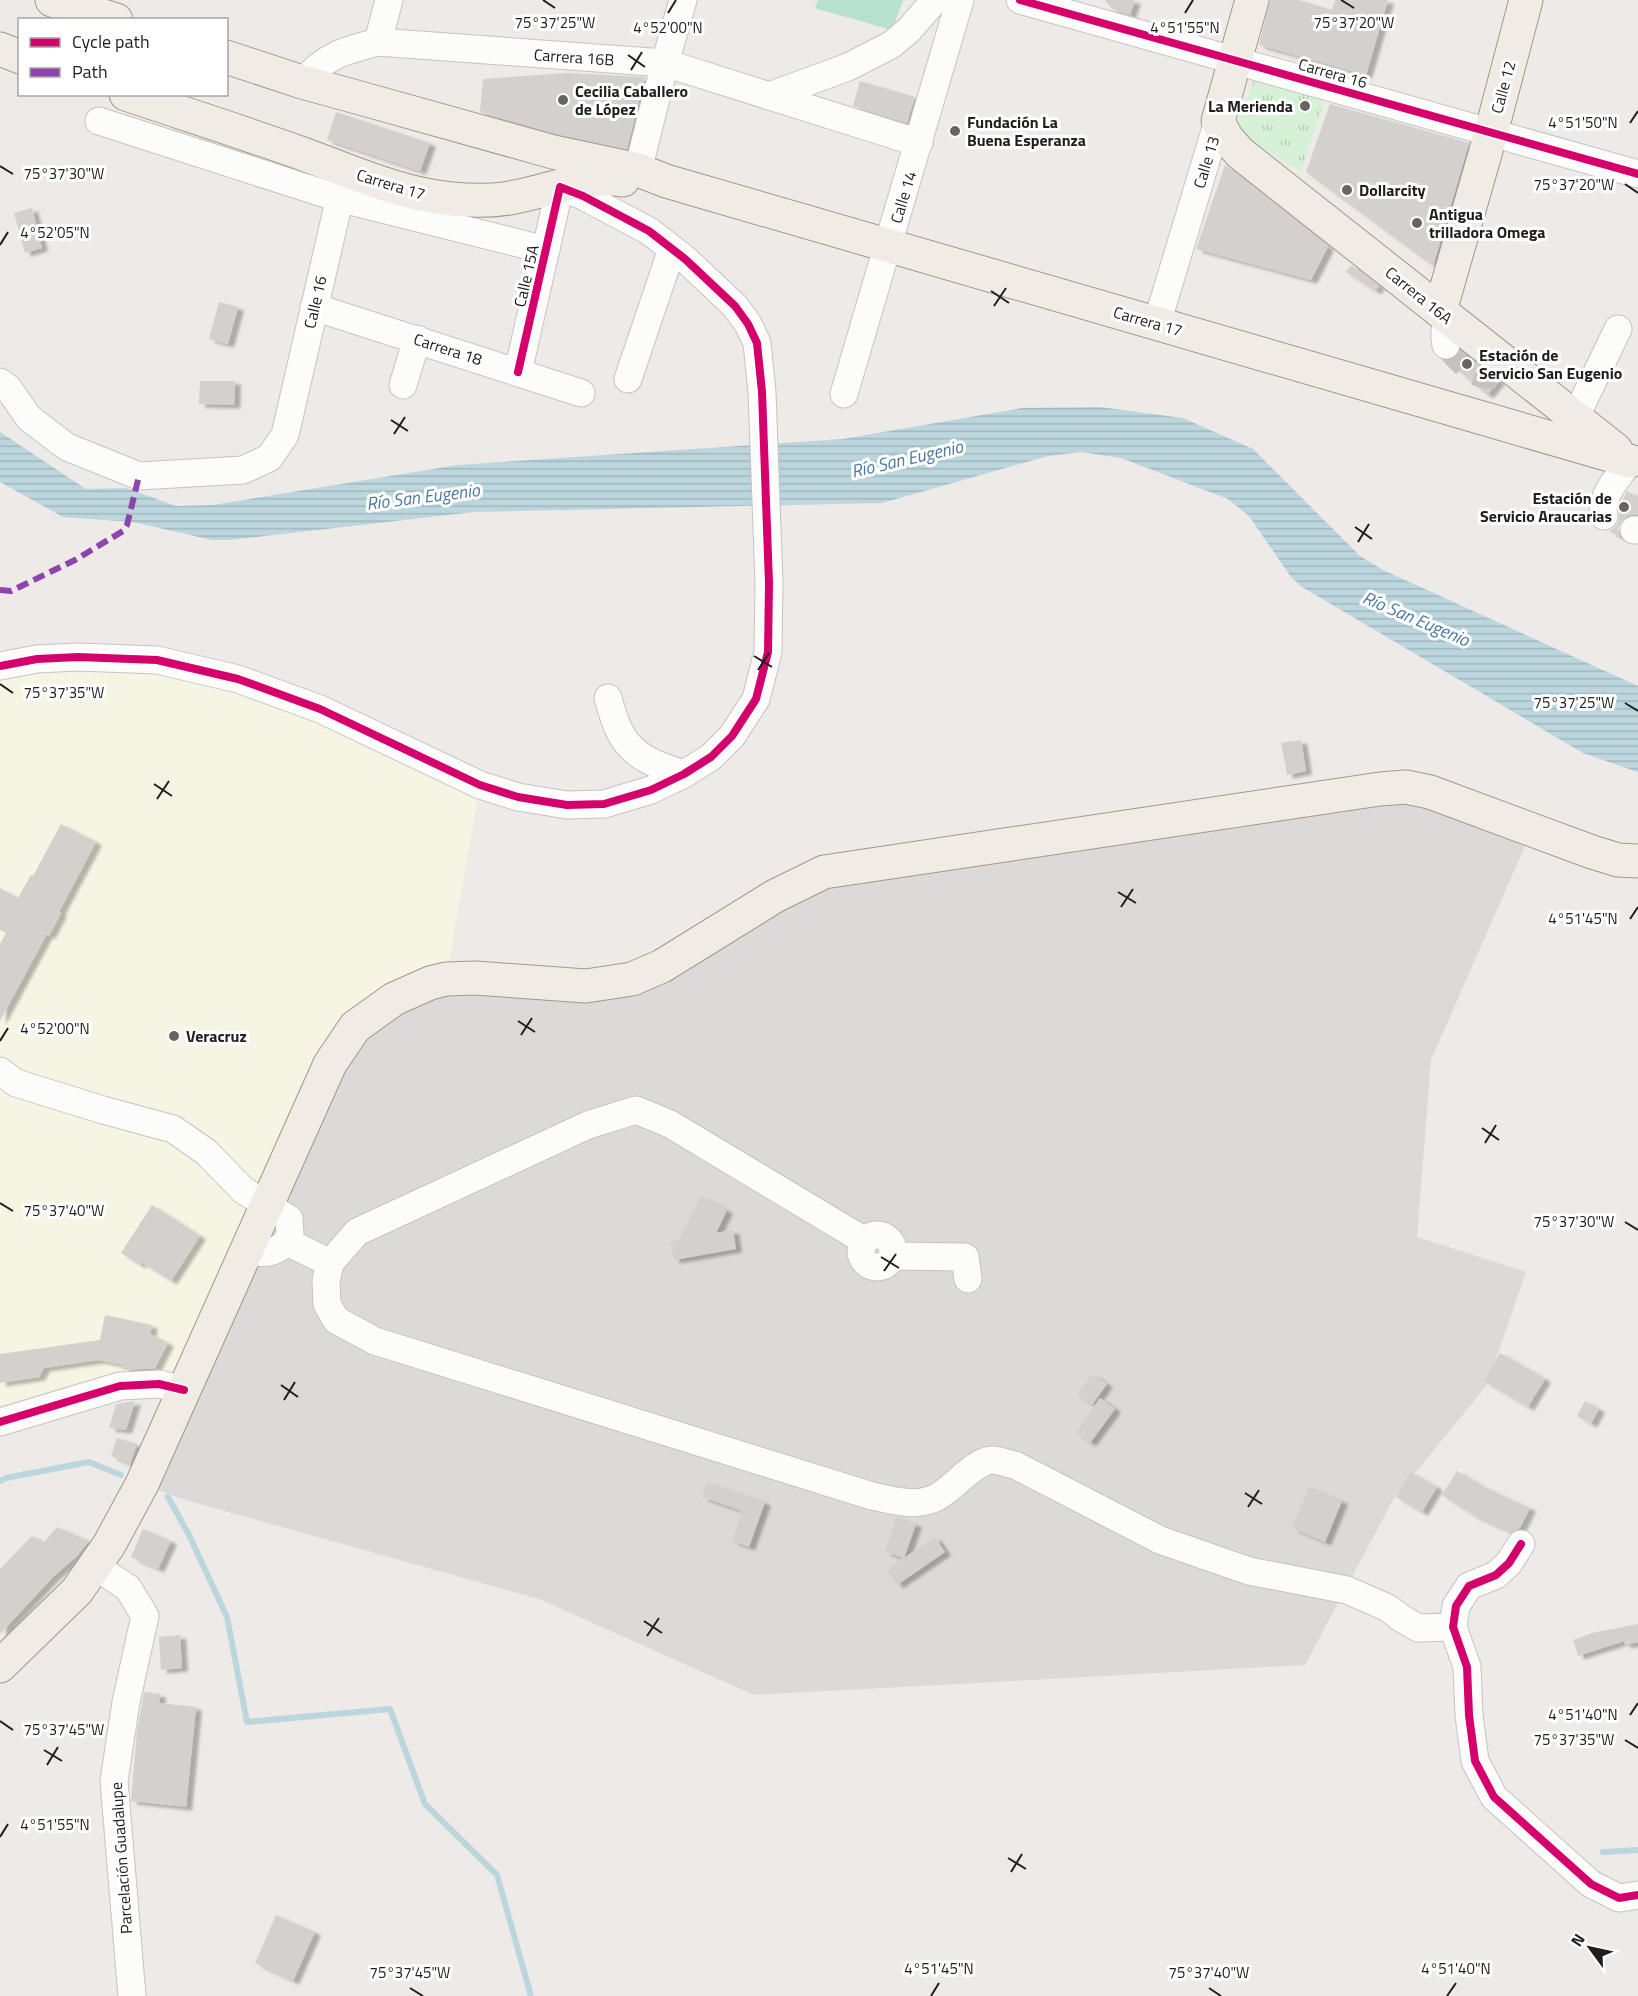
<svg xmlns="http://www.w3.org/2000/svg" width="1638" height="1996" viewBox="0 0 1638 1996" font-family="'Titillium Web',sans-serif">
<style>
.residential{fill:#dcdad8}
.education{fill:#f6f4e3}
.park{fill:url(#park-tufts)}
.pitch{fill:#b5e1ce}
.water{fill:url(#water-rules)}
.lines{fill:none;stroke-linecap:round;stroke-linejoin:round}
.stream{stroke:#bcd6de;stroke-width:6}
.building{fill:#d3d0ce;filter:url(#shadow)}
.minor-tunnel{stroke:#c4c1bf;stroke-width:27;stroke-dasharray:27 14;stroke-linecap:butt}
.minor-casing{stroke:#c5c4c3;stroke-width:29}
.major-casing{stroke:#a29885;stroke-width:35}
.minor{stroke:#fcfcfb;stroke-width:27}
.major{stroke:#f0ece5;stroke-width:33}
.quiet{stroke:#8e44ad;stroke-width:6;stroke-dasharray:12 6;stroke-linecap:butt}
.cycleway-casing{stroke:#fff;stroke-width:11}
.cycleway{stroke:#d6006c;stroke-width:8}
.ticks{fill:none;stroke:#1e1e1e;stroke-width:2}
.poi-dot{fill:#666564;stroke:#fff;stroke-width:2}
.labels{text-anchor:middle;stroke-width:6;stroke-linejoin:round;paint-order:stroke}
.street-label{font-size:16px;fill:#1e1e1e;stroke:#fff}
.poi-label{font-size:16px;font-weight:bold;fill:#1e1e1e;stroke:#fff;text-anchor:start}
.water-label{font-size:18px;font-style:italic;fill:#4d76a1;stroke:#fff}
.ticks-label{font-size:15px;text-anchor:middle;fill:#1e1e1e;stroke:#fff;stroke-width:6;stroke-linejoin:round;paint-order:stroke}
</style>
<defs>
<pattern id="park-tufts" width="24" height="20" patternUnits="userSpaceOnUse" patternTransform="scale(1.5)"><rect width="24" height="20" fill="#d6f1d6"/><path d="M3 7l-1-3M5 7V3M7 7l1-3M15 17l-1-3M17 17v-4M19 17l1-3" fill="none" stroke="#b7ceb7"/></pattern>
<pattern id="water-rules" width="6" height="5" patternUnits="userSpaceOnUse" patternTransform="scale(1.5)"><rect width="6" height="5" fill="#bcd6de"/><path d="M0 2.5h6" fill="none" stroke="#a1b7be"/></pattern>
<filter id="shadow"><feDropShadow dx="6" dy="3.5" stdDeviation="1.5" flood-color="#0004"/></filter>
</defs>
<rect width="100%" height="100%" fill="#edeae7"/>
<!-- residential -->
<path class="residential" d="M1380,789L1532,830L1431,1060L1417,1237L1526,1272L1487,1385L1393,1500L1305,1665L754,1695L539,1599L182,1499L142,1484L330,1064L394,999L586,986L775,896Z"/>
<!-- education -->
<path class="education" d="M157,660L480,785L446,979L355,1027L184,1390L159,1384L0,1422V666Z"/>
<!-- park -->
<path class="park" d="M1257,73L1327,94L1301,171L1246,139L1238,128V121Z"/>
<!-- pitch -->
<path class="pitch" d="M818,0H903L892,30L815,8Z"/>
<!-- water -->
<path class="water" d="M1100,407L1183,418L1253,449L1360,556L1383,570L1638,686V772L1583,753L1302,587L1291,577L1249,516L1228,499L1121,458L1081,452L1048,456L882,503L474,512L229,540H212L133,522L63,517L0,482V432L86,489L126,488L176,506L213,505L458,465L843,439L1022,408Z"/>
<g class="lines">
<!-- stream -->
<g class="stream">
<path d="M0,1481L6,1478L89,1462L121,1475"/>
<path d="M168,1497L189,1535L227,1617L247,1722L390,1709L425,1804L497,1875L531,1996"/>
<path d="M1603,1852L1638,1850"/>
</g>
</g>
<!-- building -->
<g class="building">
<path d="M1105,0H1135L1130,15L1112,9Z"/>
<path d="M1270,0H1299L1332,10L1335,0H1388L1366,75L1259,45Z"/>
<path d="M567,73L645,77L627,149L557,134L480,112L483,79Z"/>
<path d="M860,81L915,97L907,123L853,106Z"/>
<path d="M1330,104L1469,143L1433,266L1306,172Z"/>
<path d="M336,112L430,143L420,171L327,140Z"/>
<path d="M1225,165L1328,247L1311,280L1196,249Z"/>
<path d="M32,208L42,248L25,253L14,213Z"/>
<path d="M1351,265L1379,286L1375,291L1346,272Z"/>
<path d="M219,302L238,307L228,344L209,339Z"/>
<path d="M1460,351L1499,381L1487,395L1446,360L1456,357Z"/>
<path d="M200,381H235L234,405L199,404Z"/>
<path d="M1627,491L1638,497V514L1627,516L1621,522L1618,529L1620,537L1609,531L1614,528L1618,523L1620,506Z"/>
<path d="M1301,740L1306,771L1287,775L1281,743Z"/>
<path d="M61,824L96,842L59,912L61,913L49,936L47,934L0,1021V944L6,933L0,930V888L18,898L31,875L33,876Z"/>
<path d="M701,1196L727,1210L716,1233L733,1230L736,1249L674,1260L670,1242L679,1240Z"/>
<path d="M152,1205L200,1236L171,1281L141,1262L140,1265L121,1253Z"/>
<path d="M105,1315L152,1325L150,1334L168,1343L155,1368L123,1370L124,1365L98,1360L44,1368L39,1377L0,1383V1354L100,1340Z"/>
<path d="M1500,1353L1545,1379L1528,1407L1484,1381Z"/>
<path d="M1092,1374L1107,1384L1092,1405L1077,1395Z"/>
<path d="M1100,1398L1115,1409L1090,1443L1076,1433Z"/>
<path d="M135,1401L126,1430L109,1428L116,1404Z"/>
<path d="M1585,1401L1599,1409L1591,1424L1577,1416Z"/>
<path d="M117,1438L137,1444L130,1464L111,1456Z"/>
<path d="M1457,1471L1482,1486L1530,1508L1520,1528L1511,1532L1475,1516L1442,1495Z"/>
<path d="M1410,1472L1437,1487L1422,1512L1396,1497Z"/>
<path d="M707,1482L765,1502L749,1547L732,1541L742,1511L702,1497Z"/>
<path d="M1309,1487L1342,1501L1325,1542L1292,1528Z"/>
<path d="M896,1517L916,1524L904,1558L935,1537L945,1552L897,1585L887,1570L903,1558L885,1552Z"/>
<path d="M57,1527L89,1541L77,1556L53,1577L0,1634V1569L32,1536L44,1542Z"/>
<path d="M143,1529L171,1541L158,1569L131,1557Z"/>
<path d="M1638,1624V1642L1625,1645L1624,1641L1578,1656L1573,1640L1592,1633Z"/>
<path d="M180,1635L182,1668L161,1670L159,1637Z"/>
<path d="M144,1692L160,1694L159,1703L196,1707L186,1807L131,1801L137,1732Z"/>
<path d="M276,1915L315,1932L293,1981L255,1963Z"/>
</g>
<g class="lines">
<!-- minor-tunnel -->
<path class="minor-tunnel" d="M1446,345C1462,360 1472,377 1495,375"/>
<!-- minor casing -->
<g class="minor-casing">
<g id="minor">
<path d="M1020,0L1638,174"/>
<path d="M378,42L389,0"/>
<path d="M302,82C327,55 343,51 378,42L665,63L919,143"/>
<path d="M769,96L848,67L891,45L909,30L935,0"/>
<path d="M99,121L338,198L546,250"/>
<path d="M638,170L665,63L683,0"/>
<path d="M314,307L581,393"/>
<path d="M1157,323L1218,121"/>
<path d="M1446,345C1444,335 1444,328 1450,320"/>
<path d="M628,379L672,249"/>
<path d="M0,382L8,388L29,418L67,447L139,476L243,470L269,458L285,435L346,171"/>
<path d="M403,385L417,339"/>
<path d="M844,394L960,0"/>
<path d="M1575,418L1618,329"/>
<path d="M1604,516C1599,497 1619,476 1630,461"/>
<path d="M1634,530H1638"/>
<path d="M0,666L37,659L78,657L157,660L238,679L320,709L480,785L518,797L567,805L604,804L651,790L684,774L711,757L732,736L756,699L768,652L769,583L762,392L757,343L748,324L735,306L685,259L649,231L583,196L560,187L518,372"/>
<path d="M608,698C611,709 614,720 619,730C631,757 658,766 684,774"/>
<path d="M0,1071L16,1083L103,1110L173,1129L206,1152L243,1190L289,1219L290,1233L287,1242"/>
<circle cx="877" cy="1251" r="16"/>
<path d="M865,1241L670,1124L636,1110L588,1125L357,1232L330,1263L326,1281L327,1304L336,1320L375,1341L872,1496C892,1500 912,1507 933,1499C951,1492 973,1461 992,1460C999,1460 1008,1464 1015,1465L1160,1540L1249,1571L1347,1590L1388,1608L1401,1618L1418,1628L1453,1627"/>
<path d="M246,1250C264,1254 272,1255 287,1242L330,1263"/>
<path d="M892,1256L965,1257L968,1279"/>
<path d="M0,1422L120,1386L159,1384L184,1390"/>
<path d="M1521,1544L1509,1563L1496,1575L1469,1586L1456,1606L1453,1627L1467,1667L1469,1715L1475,1761L1494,1797L1591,1884L1619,1898L1638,1895"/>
<path d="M95,1566L128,1588L145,1616L126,1702L114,1781L132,1996"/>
</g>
</g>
<!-- major casing -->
<g class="major-casing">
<g id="major">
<path d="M52,0L116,20"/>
<path d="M1252,0L1218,121L1226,137L1240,153L1616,450"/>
<path d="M0,49L20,57"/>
<path d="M226,57L302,82L360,98L553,152L638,170L666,181C987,277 1309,367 1630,461"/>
<path d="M126,94C185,114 245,133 303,154C352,172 400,194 452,199C473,201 495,201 515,197C551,190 587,174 623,180"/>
<path d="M1440,311L1491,133L1526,0"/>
<path d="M0,1666L77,1591L109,1545L142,1484L330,1064L355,1027L394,999L430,983L446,979L475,978L586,986L632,979L662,966L775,896L824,872L1380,789L1406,787L1430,792L1592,852L1618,860L1638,861"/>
</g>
</g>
<!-- minor -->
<use href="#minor" class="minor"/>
<!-- major -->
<use href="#major" class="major"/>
<!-- quiet -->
<path class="quiet" d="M0,590L11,591L75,560L123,531L127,525L139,476"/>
<!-- cycleway casing -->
<g class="cycleway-casing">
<g id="cycleway">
<path d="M1020,0L1638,174"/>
<path d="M0,666L37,659L78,657L157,660L238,679L320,709L480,785L518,797L567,805L604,804L651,790L684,774L711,757L732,736L756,699L768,652L769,583L762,392L757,343L748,324L735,306L685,259L649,231L583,196L560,187L518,372"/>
<path d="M0,1422L120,1386L159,1384L184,1390"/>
<path d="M1521,1544L1509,1563L1496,1575L1469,1586L1456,1606L1453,1627L1467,1667L1469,1715L1475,1761L1494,1797L1591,1884L1619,1898L1638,1895"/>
</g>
</g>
<!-- cycleway -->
<use href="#cycleway" class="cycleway"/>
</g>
<!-- ticks -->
<path class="ticks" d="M543,0L555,8M1341,0L1354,8M668,13L676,0M1185,13L1193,0M628,55L645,67M631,70L642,52M1630,123L1638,111M0,166L13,174M1625,184L1638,193M0,245L8,232M991,291L1009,303M994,306L1006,288M391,420L408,431M394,434L405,417M1355,527L1372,539M1358,542L1369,524M754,656L772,667M758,670L769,653M0,684L13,693M1625,703L1638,711M154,784L172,796M157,799L169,781M1118,892L1136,903M1121,907L1133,889M1630,919L1638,907M518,1021L535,1032M521,1035L532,1018M0,1041L8,1028M1482,1128L1499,1140M1485,1143L1496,1125M0,1203L13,1211M1625,1222L1638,1230M881,1257L899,1268M884,1271L896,1254M281,1385L298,1397M284,1400L295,1382M1245,1493L1262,1504M1248,1507L1259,1490M644,1621L662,1633M647,1636L659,1618M1630,1715L1638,1703M0,1721L13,1730M1625,1740L1638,1748M44,1750L62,1761M47,1765L58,1747M0,1837L8,1824M1008,1858L1026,1869M1011,1872L1022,1854M410,1988L423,1996M1209,1988L1221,1996M931,1996L939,1983M1447,1996L1456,1983"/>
<!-- markers -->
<g class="poi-dot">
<circle cx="563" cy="100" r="6"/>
<circle cx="1305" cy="106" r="6"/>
<circle cx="955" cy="131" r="6"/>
<circle cx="1347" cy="190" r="6"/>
<circle cx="1417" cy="223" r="6"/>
<circle cx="1467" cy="364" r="6"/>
<circle cx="1624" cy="507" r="6"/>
<circle cx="174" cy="1036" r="6"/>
</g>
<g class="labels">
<!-- street labels -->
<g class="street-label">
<text transform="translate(574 57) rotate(4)" y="6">Carrera 16B</text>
<text transform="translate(1333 73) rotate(16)" y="6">Carrera 16</text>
<text transform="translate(1503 87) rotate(-75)" y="6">Calle 12</text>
<text transform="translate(1206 162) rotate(-73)" y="6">Calle 13</text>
<text transform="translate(391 184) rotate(17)" y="6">Carrera 17</text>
<text transform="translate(903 197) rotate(-73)" y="6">Calle 14</text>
<text transform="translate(526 276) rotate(-77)" y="6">Calle 15A</text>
<text transform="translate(1419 295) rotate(39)" y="6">Carrera 16A</text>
<text transform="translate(315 302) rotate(-77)" y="6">Calle 16</text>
<text transform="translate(1148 321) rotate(16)" y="6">Carrera 17</text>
<text transform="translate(448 349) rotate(18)" y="6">Carrera 18</text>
<text transform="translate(121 1858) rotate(-94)" y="6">Parcelación Guadalupe</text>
</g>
<!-- poi labels -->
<g class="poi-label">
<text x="575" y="97">Cecilia Caballero<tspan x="575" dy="18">de López</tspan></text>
<text x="1293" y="112" text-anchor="end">La Merienda</text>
<text x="967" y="128">Fundación La<tspan x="967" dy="18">Buena Esperanza</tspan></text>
<text x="1359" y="196">Dollarcity</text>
<text x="1429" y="220">Antigua<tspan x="1429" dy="18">trilladora Omega</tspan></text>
<text x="1479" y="361">Estación de<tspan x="1479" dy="18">Servicio San Eugenio</tspan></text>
<text x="1612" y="504" text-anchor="end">Estación de<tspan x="1612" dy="18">Servicio Araucarias</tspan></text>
<text x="186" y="1042">Veracruz</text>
</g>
<!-- water labels -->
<g class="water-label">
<text transform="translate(907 459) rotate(-13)" y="6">Río San Eugenio</text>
<text transform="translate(423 497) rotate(-7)" y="6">Río San Eugenio</text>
<text transform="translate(1416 619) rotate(23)" y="6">Río San Eugenio</text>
</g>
</g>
<g class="ticks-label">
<text x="555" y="28">75°37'25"W</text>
<text x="1354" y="28">75°37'20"W</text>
<text x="668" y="33">4°52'00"N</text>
<text x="1185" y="33">4°51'55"N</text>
<text x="1583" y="128">4°51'50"N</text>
<text x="64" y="179">75°37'30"W</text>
<text x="1574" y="190">75°37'20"W</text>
<text x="55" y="238">4°52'05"N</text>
<text x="64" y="698">75°37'35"W</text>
<text x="1574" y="708">75°37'25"W</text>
<text x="1583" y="924">4°51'45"N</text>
<text x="55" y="1034">4°52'00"N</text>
<text x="64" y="1216">75°37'40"W</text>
<text x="1574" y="1227">75°37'30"W</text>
<text x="1583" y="1720">4°51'40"N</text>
<text x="64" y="1735">75°37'45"W</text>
<text x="1574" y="1745">75°37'35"W</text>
<text x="55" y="1830">4°51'55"N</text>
<text x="939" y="1974">4°51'45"N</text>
<text x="1456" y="1974">4°51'40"N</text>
<text x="410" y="1978">75°37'45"W</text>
<text x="1209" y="1978">75°37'40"W</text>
</g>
<!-- legend -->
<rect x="18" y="18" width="210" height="78" fill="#ffffff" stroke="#a5a5a5" stroke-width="1.5"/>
<rect x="30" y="38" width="30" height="9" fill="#d6006c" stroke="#a5a5a5" stroke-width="1.5"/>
<text x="72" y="48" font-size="18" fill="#1e1e1e">Cycle path</text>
<rect x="30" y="68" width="30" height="9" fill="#8e44ad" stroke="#a5a5a5" stroke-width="1.5"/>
<text x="72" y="78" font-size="18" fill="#1e1e1e">Path</text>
<!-- north arrow -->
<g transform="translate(1590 1948) rotate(303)" stroke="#ffffff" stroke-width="4.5" paint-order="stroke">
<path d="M0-4.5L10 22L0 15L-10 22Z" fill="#1e1e1e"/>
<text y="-9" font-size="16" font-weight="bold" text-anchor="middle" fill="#1e1e1e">N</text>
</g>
</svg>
